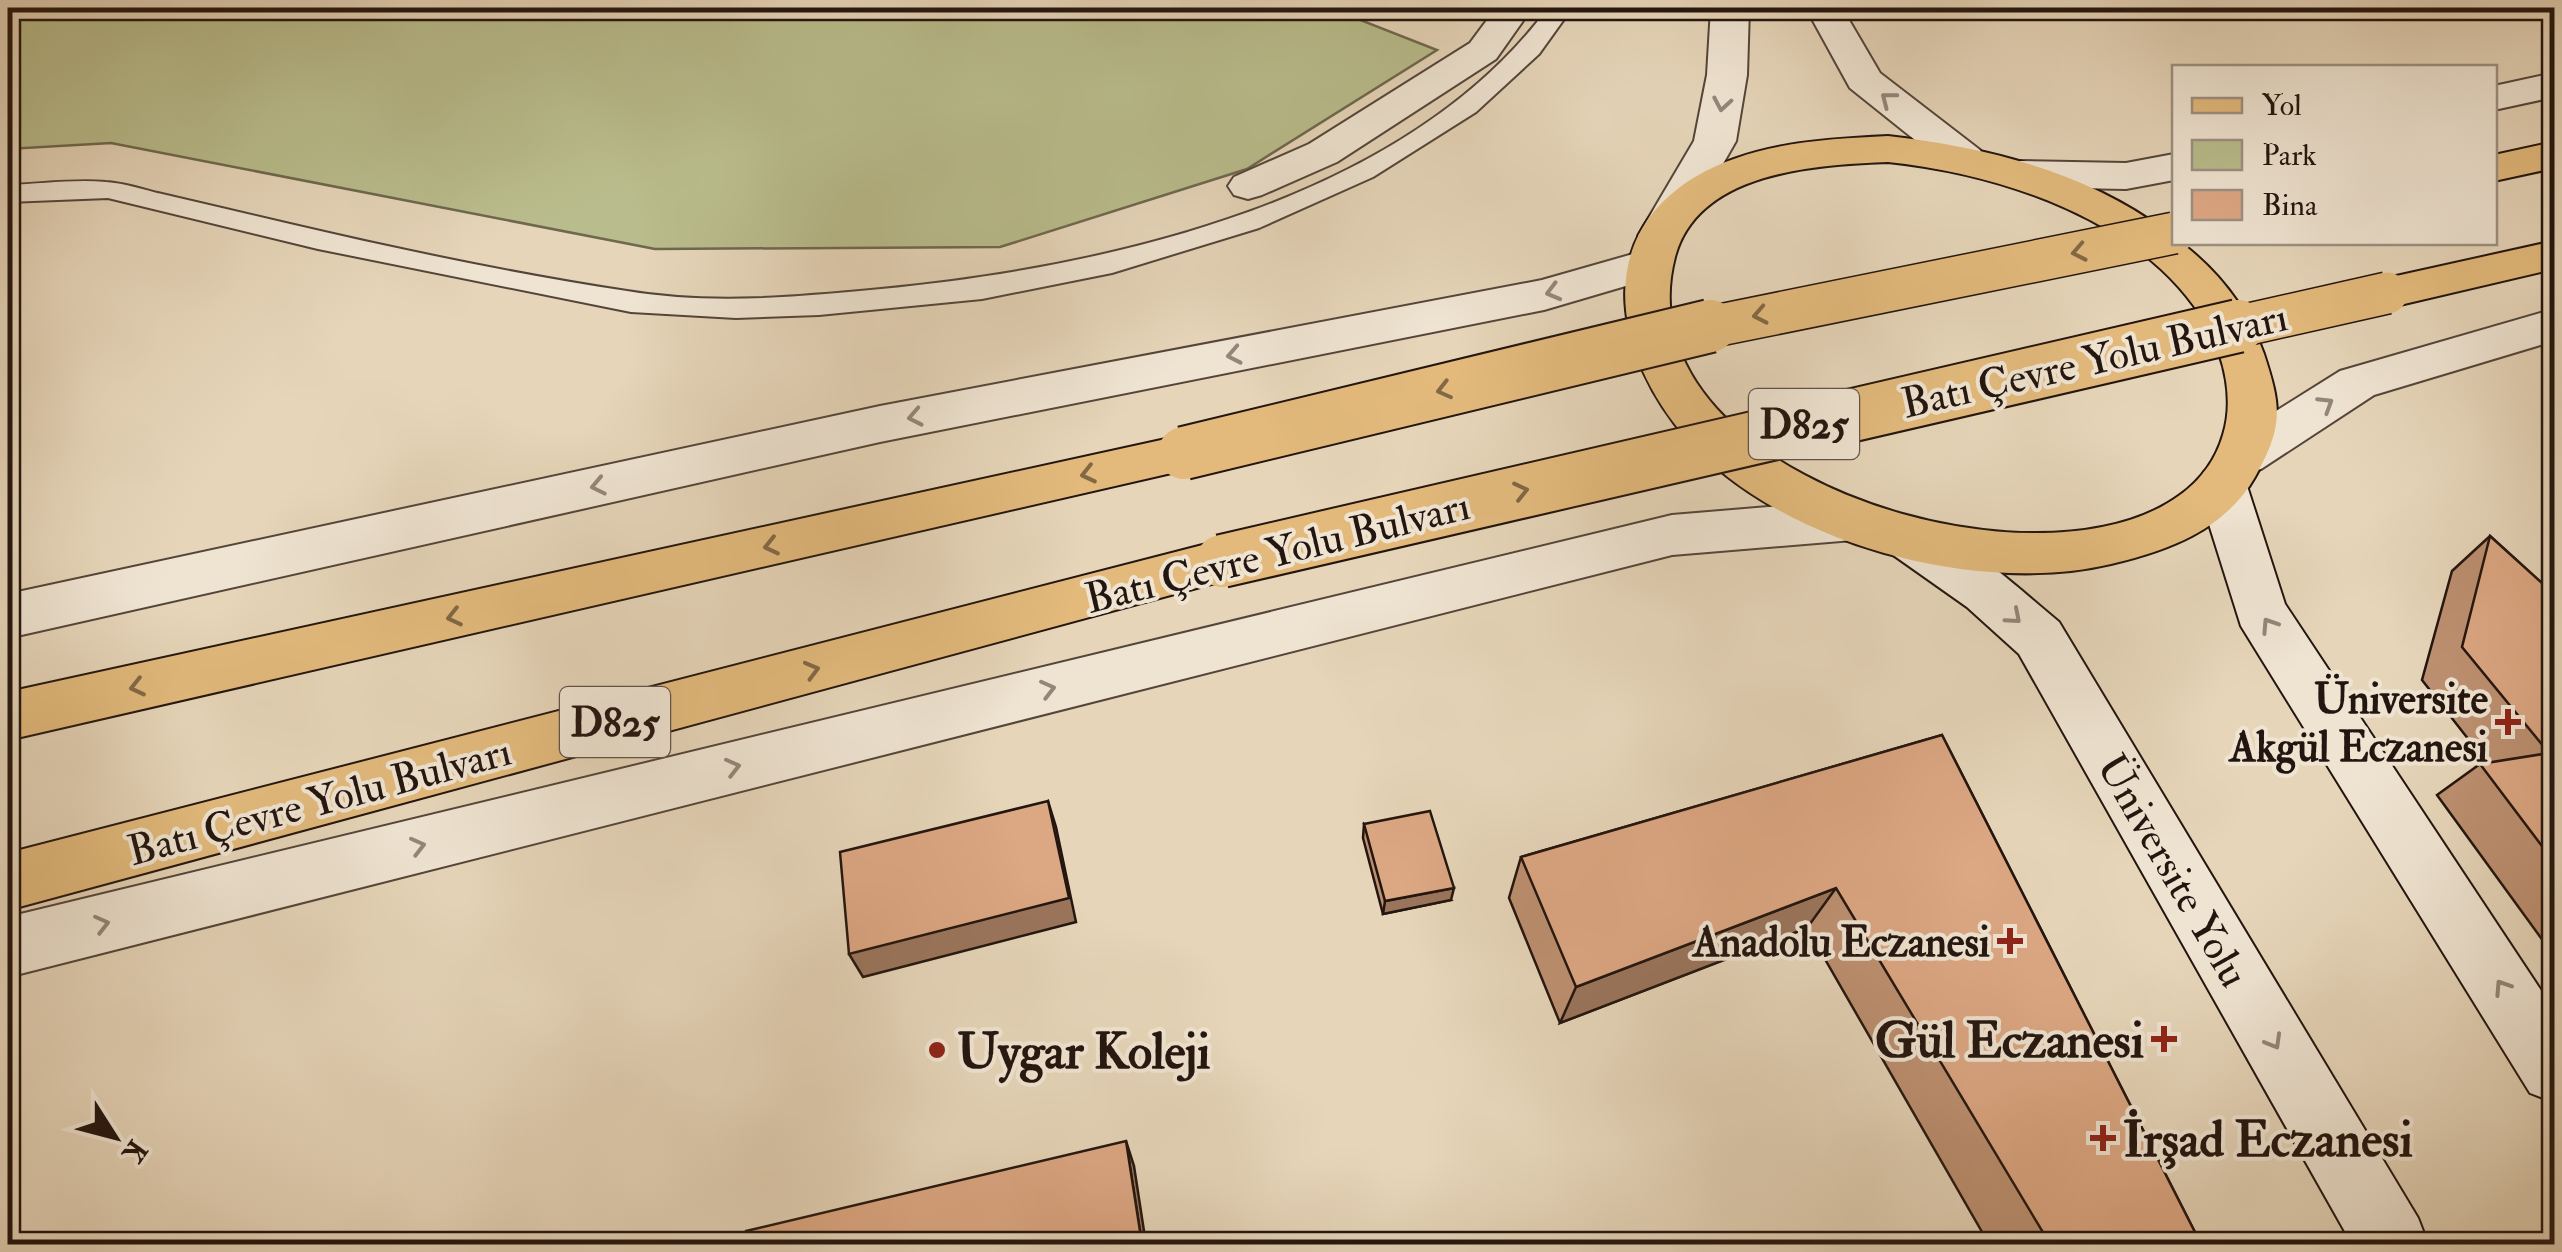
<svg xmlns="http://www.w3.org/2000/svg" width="2562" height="1252" viewBox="0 0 2562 1252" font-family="'IM FELL Double Pica',serif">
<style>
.green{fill:#b9bc8c;stroke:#6e684e;stroke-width:2.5}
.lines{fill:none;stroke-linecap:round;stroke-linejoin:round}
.service-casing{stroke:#54453a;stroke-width:4}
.pedestrian-casing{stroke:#54453a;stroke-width:4}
.tertiary-casing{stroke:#54453a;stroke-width:4}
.secondary-casing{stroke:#23150f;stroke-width:4}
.primary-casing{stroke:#23150f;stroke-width:4}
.trunk-casing{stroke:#23150f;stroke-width:4}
.service{fill:#efe4d2;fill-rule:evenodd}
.pedestrian{fill:#efe4d2;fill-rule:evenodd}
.tertiary{fill:#efe4d2;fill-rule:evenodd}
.secondary{fill:#efe4d2;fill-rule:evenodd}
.primary{fill:#e3ba7c;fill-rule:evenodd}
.trunk{fill:#e3ba7c;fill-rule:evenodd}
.trunk-bridge-far1-casing{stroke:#23150f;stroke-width:44;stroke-linecap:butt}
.trunk-bridge-casing{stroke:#23150f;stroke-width:56;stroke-linecap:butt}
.trunk-bridge-far1{stroke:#e3ba7c;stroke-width:41}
.trunk-bridge{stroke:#e3ba7c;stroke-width:52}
.wall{fill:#bd9071;stroke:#23150f;stroke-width:2.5}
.shaded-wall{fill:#9a755c;stroke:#23150f;stroke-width:2.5}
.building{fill:#dca783;stroke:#23150f;stroke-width:2.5}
.oneway{stroke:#93877a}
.oneway2{stroke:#836846}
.poi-dot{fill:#8f2418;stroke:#efe4d2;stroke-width:4}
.labels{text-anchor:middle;stroke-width:8;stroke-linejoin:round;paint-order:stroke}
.shield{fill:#efe4d2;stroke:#60534a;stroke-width:2.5}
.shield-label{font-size:40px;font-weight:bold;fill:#23150f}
.street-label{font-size:42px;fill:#23150f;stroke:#efe4d2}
.poi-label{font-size:42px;font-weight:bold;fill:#23150f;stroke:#efe4d2;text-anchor:end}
.near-poi-label{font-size:50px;font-weight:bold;fill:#23150f;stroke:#efe4d2;text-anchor:start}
</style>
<rect width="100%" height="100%" fill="#e6d5b9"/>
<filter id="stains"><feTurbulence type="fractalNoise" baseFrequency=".002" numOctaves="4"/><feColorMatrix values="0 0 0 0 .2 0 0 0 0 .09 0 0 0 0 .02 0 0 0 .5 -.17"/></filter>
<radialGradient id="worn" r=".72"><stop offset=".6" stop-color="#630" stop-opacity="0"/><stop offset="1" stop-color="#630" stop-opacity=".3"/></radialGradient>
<!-- green -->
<path class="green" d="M8,8H1368L1355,18L1437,50L1247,169L1000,247L655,249L111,143L8,149Z"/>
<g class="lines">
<!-- service casing -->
<g class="service-casing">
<path id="service" d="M1548,8H1572L1539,54L1476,112L1373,177L1259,228L1112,273L982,299L819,315L736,318L631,312L318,249L108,198L8,202V185C40,184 74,179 106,182C125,183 144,190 162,194C205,204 247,214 290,224C401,250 515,274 627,291C710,305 798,297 881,289C1108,267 1404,202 1548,8Z"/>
</g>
<!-- pedestrian casing -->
<g class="pedestrian-casing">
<path id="pedestrian" d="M1496,8H1532L1496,59L1337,162L1262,195L1248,199L1234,195L1228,186L1234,177L1309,144L1470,43Z"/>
</g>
<!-- tertiary casing -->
<g class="tertiary-casing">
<g id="tertiary">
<path d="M1711,8H1749L1747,75L1736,141L1676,246L1660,250L1644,246L1638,236L1694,141L1707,75Z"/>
<path d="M1806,8H1842L1880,73L1980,150L1986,159L1980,168L1965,172L1950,168L1850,88Z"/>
<path d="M2554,73V97L2494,110V86Z"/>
<path d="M2174,154V180L2126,189L2021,187L2006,183L2000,174L2006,165L2021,161L2126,163Z"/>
<path d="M1647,250L1663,255L1669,265L1663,275L1544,310L880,442L8,638V594L880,406L1542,280Z"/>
<path d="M2554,309V341L2374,395L2261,469L2243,474L2225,469L2218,456L2225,443L2340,371Z"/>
<path d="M1853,500L1871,506L1879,520L1871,534L1853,540L1672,555L8,977V917L1672,515Z"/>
</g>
</g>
<!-- secondary casing -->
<g class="secondary-casing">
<g id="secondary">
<path d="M2222,467L2240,472L2247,486L2285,604L2554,1010V1102L2530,1093L2241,626L2197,486L2204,472Z"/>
<path d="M1908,518C1964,536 2014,585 2059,622L2418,1218L2428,1244H2352L2019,654L1967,607L1889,552L1882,538L1889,524Z"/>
</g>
</g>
<!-- primary casing -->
<g class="primary-casing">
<path id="primary" d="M1888,136C1985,147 2084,171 2164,230C2169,233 2170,239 2174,242C2179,245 2185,246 2189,249C2223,277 2249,312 2264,354C2281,406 2284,426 2255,477C2225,530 2167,551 2111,564C1977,596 1780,544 1687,439C1618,360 1589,241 1695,177C1752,143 1823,139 1888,136ZM1888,162C2001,174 2146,220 2207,326C2225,359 2234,400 2223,435C2164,636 1610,504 1675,257C1698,171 1816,165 1888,162Z"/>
</g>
<!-- trunk casing -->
<g class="trunk-casing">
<g id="trunk">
<path d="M2554,142V168L2494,181V155Z"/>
<path d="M2554,241V269L2387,308L2371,304L2364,293L2371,282L2387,278Z"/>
<path d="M1184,435L1202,440L1209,453L1202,466L8,740V692Z"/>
<path d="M1222,540L1241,546L1249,561L1241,576L8,910V853Z"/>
</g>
</g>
<!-- service -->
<use href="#service" class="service"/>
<!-- pedestrian -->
<use href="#pedestrian" class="pedestrian"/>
<!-- tertiary -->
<use href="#tertiary" class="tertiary"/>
<!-- secondary -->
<use href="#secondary" class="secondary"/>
<!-- primary -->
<use href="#primary" class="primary"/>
<!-- trunk -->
<use href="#trunk" class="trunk"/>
<!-- trunk-bridge-far1 casing -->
<g class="trunk-bridge-far1-casing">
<g id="trunk-bridge-far1">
<path d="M1700,329L2174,233"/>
<path d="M2227,329L2387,293"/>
</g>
</g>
<!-- trunk-bridge casing -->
<g class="trunk-bridge-casing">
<g id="trunk-bridge">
<path d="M1184,453L1710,326"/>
<path d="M1222,561L2238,326"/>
</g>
</g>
<!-- trunk-bridge-far1 -->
<use href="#trunk-bridge-far1" class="trunk-bridge-far1"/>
<!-- trunk-bridge -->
<use href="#trunk-bridge" class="trunk-bridge"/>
</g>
<!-- wall -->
<g class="wall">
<path d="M2490,536L2554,594V956L2437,795L2480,764L2487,763L2422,680L2452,571Z"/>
<path d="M1942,735L2201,1244H1989L1807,928L1560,1023L1509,898L1521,857Z"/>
<path d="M1364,824L1451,900L1383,914L1363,838Z"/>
</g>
<!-- shaded-wall -->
<g class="shaded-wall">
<path d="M1048,801L1056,827L1076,922L863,977L849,954Z"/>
<path d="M1454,888L1451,900L1383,914L1385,901Z"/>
<path d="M1836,888L1807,928L1560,1023L1576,987Z"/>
<path d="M1126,1141L1134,1166L1146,1244H1142Z"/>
</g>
<!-- building -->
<g class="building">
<path d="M2490,536L2554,594V862L2480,764L2549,753L2462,647Z"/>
<path d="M1942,735L2201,1244H2050L1836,888L1576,987L1521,857Z"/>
<path d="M1048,801L1069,898L849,954L840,852Z"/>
<path d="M1430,811L1454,888L1385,901L1364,824Z"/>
<path d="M1126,1141L1142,1244H746V1231Z"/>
</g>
<!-- one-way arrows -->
<defs><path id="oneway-chevron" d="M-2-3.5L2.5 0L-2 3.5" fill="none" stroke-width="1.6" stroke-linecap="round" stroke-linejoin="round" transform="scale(2.5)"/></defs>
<g class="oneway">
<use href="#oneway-chevron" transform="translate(1888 99) rotate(-142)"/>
<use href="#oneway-chevron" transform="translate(1722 104) rotate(100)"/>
<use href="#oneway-chevron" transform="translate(1553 292) rotate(165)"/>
<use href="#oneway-chevron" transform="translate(1234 355) rotate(169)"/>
<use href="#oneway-chevron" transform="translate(2326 404) rotate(-32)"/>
<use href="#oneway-chevron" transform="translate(915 417) rotate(169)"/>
<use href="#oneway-chevron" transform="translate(598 486) rotate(168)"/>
<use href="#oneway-chevron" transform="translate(2014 617) rotate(41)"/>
<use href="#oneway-chevron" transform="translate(2269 625) rotate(-123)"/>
<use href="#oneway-chevron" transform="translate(1048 689) rotate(-14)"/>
<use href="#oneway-chevron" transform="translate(733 767) rotate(-14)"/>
<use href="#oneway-chevron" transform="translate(418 846) rotate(-14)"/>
<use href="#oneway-chevron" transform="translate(102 924) rotate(-14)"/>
<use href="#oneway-chevron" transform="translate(2502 987) rotate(-123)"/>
<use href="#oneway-chevron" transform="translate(2274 1042) rotate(60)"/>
</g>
<g class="oneway2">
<use href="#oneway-chevron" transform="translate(2079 252) rotate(169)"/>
<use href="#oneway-chevron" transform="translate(1760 315) rotate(169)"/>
<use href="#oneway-chevron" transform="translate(1444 390) rotate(166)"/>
<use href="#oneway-chevron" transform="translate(1088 474) rotate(167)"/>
<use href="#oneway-chevron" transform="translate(1521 491) rotate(-13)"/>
<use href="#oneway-chevron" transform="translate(771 546) rotate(167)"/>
<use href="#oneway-chevron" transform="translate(454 617) rotate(167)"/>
<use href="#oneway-chevron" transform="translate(812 670) rotate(-15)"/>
<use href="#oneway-chevron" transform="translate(137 687) rotate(167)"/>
</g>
<!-- markers -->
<g class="poi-dot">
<path d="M2503 707h10v10h10v10h-10v10h-10v-10h-10v-10h10z"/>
<path d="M2005 926h10v10h10v10h-10v10h-10v-10h-10v-10h10z"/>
<path d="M2159 1024h10v10h10v10h-10v10h-10v-10h-10v-10h10z"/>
<circle cx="937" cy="1050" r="10"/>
<path d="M2098 1123h10v10h10v10h-10v10h-10v-10h-10v-10h10z"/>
</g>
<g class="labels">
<!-- shield labels -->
<g class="shield">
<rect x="1749" y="389" width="110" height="70" rx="8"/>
<rect x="560" y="687" width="110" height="70" rx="8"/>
</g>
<g class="shield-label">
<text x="1804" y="438">D825</text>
<text x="615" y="736">D825</text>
</g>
<!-- street labels -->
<g class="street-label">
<text transform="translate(2094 359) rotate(-13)" y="15">Batı Çevre Yolu Bulvarı</text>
<text transform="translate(1277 551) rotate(-14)" y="15">Batı Çevre Yolu Bulvarı</text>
<text transform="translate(319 800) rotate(-15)" y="15">Batı Çevre Yolu Bulvarı</text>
<text transform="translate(2174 870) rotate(60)" y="15">Üniversite Yolu</text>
</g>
<!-- poi labels -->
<g class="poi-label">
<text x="2488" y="713">Üniversite<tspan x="2488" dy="48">Akgül Eczanesi</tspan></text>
<text x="1990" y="956">Anadolu Eczanesi</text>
</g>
<!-- near-poi labels -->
<g class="near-poi-label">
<text x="2144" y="1057" text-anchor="end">Gül Eczanesi</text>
<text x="957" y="1068">Uygar Koleji</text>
<text x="2123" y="1156">İrşad Eczanesi</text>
</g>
</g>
<!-- margin -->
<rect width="2562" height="1252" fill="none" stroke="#e6d5b9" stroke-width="40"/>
<rect x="10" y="10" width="2542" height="1232" fill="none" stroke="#23150f" stroke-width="5"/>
<rect x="20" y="20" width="2522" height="1212" fill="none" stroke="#23150f" stroke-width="2.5"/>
<!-- legend -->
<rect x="2172" y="65" width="325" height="180" fill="#efe4d2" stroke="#9d9184" stroke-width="2.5"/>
<rect x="2192" y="98" width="50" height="15" fill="#e3ba7c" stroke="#9d9184" stroke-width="2.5"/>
<text x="2262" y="115" font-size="30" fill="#23150f">Yol</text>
<rect x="2192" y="140" width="50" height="30" fill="#b9bc8c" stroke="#9d9184" stroke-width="2.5"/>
<text x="2262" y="165" font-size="30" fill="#23150f">Park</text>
<rect x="2192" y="190" width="50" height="30" fill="#dca783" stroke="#9d9184" stroke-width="2.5"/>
<text x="2262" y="215" font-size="30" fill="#23150f">Bina</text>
<!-- north arrow -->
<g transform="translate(115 1137) rotate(126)" stroke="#efe4d2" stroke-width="8" paint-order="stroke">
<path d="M0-8L18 38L0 25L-18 38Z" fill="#23150f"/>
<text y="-15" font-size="28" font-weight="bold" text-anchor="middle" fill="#23150f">K</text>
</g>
<rect width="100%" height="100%" filter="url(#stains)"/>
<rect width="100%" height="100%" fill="url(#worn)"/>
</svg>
